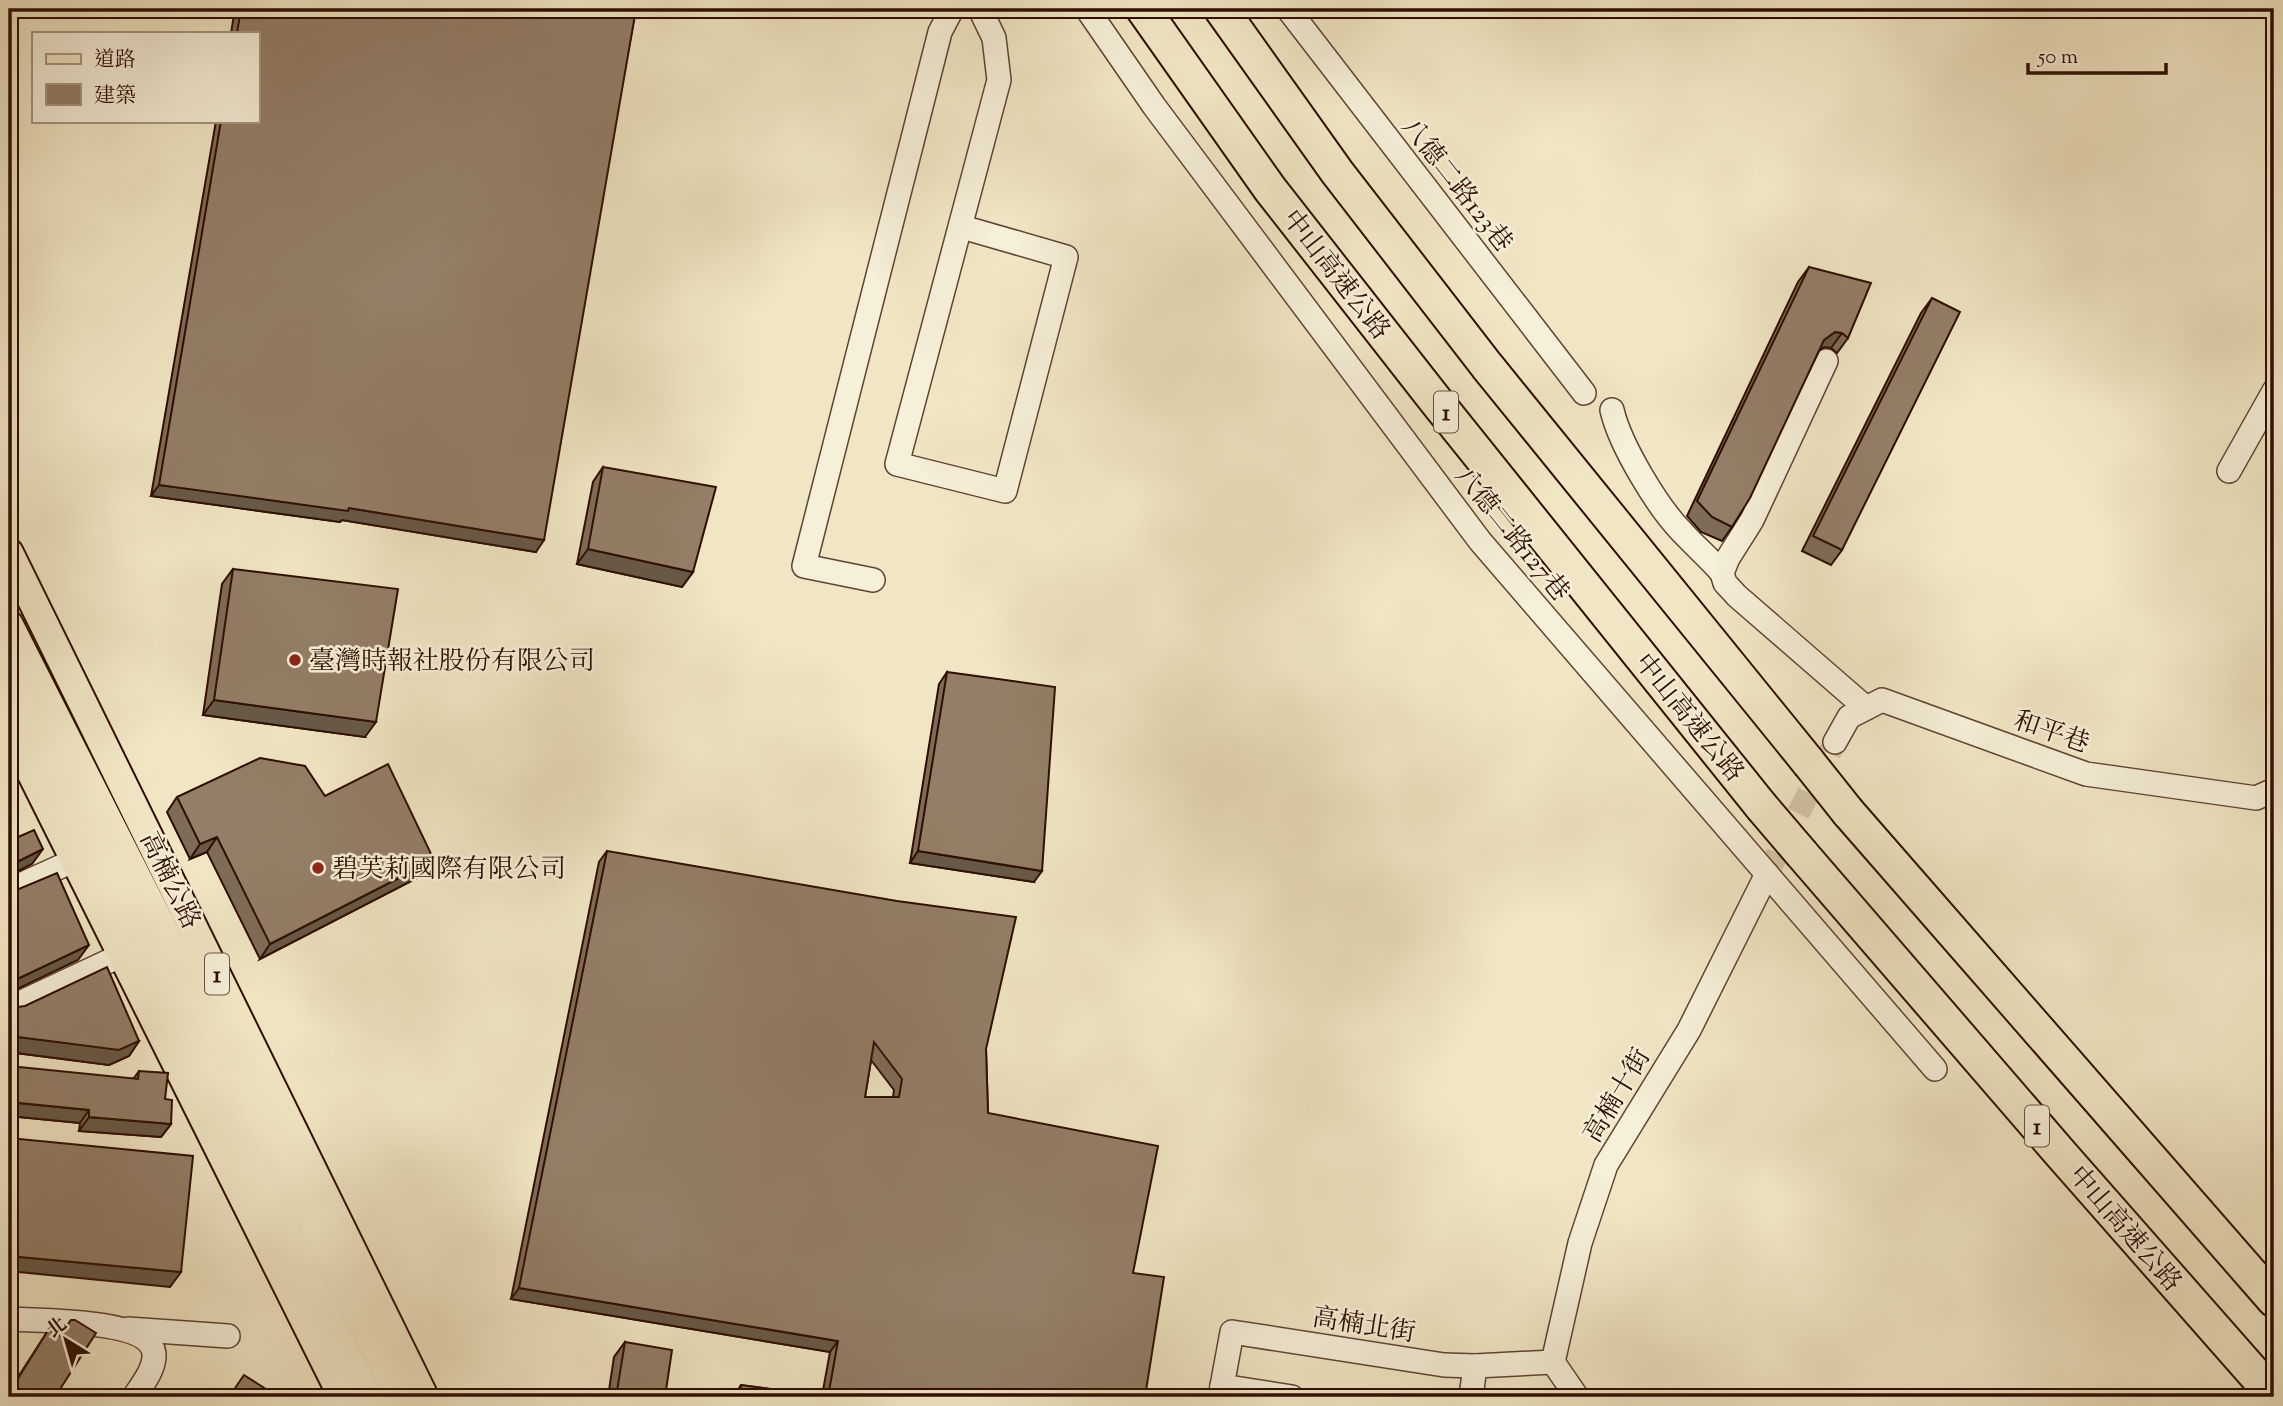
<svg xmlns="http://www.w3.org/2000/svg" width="2283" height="1406" viewBox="0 0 2283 1406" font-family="'Sorts Mill Goudy','Noto Serif TC',serif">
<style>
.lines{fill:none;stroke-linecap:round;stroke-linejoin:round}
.minor-tunnel{stroke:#d4c5a7;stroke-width:23;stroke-dasharray:23 11;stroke-linecap:butt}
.minor-casing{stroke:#5f4332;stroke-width:26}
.major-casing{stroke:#2e0d02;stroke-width:32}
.highway-casing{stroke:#2e0d02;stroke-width:37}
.minor{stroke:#f6efd9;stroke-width:23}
.major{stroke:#f1e6c4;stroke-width:28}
.highway{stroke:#f1e6c4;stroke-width:33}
.highway-bridge-casing{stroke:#2e0d02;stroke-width:37;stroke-linecap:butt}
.highway-bridge{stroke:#f1e6c4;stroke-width:33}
.wall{fill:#7e6c59;stroke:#2e0d02;stroke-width:2;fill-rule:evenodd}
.shaded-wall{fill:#675848;stroke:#2e0d02;stroke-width:2}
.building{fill:#937e67;stroke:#2e0d02;stroke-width:2;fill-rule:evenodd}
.poi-dot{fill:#8f2418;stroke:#f6efd9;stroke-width:2.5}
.labels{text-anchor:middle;stroke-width:5;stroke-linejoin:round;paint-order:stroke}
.shield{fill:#f6efd9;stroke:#6a5142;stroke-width:2}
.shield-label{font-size:24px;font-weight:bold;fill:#2e0d02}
.street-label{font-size:26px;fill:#2e0d02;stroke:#f6efd9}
.poi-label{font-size:26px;fill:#2e0d02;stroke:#f6efd9;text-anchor:start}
</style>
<rect width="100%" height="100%" fill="#f1e6c4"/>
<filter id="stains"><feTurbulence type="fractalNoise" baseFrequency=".00286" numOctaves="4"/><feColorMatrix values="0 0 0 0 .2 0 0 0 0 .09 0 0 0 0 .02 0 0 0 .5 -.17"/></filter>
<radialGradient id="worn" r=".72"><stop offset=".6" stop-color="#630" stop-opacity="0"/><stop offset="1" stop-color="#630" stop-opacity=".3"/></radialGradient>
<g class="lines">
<!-- minor-tunnel -->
<path class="minor-tunnel" d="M1767,874L1835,742"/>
<!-- minor casing -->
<g class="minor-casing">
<g id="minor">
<path d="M1087,9L1154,106L1480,541L1935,1069"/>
<path d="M1288,9L1584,393"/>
<path d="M962,227L1066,257L1005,491L897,464L999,80L994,38L980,9"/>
<path d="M1826,361L1752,520L1728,558L1722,573L1725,583L1737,596L1866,708"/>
<path d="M1612,410C1620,445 1658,508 1683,533C1696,547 1710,559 1722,573"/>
<path d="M2229,471L2274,391"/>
<path d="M873,580L804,566L940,32L952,9"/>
<path d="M1835,742L1849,717L1882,700L2086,774L2256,798L2274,790"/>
<path d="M9,890L75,860"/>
<path d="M9,1008L122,955"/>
<path d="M9,1319C36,1321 151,1318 154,1354C155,1369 142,1385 134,1397"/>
<path d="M128,1329L228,1336"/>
<path d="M1553,1362L1580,1243L1606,1165L1689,1030L1767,874"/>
<path d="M1553,1362L1577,1397"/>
<path d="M1222,1386L1292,1397"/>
<path d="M1220,1397L1232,1332L1444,1365L1475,1366L1553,1362"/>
<path d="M1471,1397L1475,1366"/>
</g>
</g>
<!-- major casing -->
<g class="major-casing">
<g id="major">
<path d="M9,553L424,1397"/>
<path d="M9,625L400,1397"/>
<path d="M9,685L369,1397"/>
<path d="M9,728L343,1397"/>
</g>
</g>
<!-- highway casing -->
<g class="highway-casing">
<g id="highway">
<path d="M1143,9L1270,189L1436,401L1761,806"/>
<path d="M1221,9L1337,172L1487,366L1809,763"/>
<path d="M1848,812L2274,1300"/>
<path d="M1802,854L2061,1154L2274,1396"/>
</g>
</g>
<!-- minor -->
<use href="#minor" class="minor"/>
<!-- major -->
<use href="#major" class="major"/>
<!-- highway -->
<use href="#highway" class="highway"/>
<!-- highway-bridge casing -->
<g class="highway-bridge-casing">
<g id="highway-bridge">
<path d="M1809,763L1848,812"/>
<path d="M1761,806L1802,854"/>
</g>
</g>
<!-- highway-bridge -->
<use href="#highway-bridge" class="highway-bridge"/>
</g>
<!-- wall -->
<g class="wall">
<path d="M235,9H636L536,552L342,520L340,522L151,496L216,121H257V33H231Z"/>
<path d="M1809,267L1848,338L1837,353L1831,348L1824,347L1819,351L1732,527L1722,541L1701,532L1687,516L1798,282Z"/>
<path d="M1932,298L1842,550L1831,565L1802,551L1921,313Z"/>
<path d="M603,467L693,572L682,587L577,564L593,482Z"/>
<path d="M233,569L365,737L203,715L222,584Z"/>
<path d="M947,672L1034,882L910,863L939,684Z"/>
<path d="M325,796L434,860L423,875L260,959L207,852L190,859L167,812L177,797Z"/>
<path d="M607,851L986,1049L988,1113L1133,1273L1145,1397H733L741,1385L822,1396L830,1352L511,1299L599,862ZM871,1060L894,1090L893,1097H865Z"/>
<path d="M9,1001L18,1007L139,1041L129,1056L109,1065L9,1052Z"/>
<path d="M139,1071L165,1099L171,1124L161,1137L79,1131L80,1123L9,1116L134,1078Z"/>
<path d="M71,1320L55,1397H9V1391L49,1329L60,1336Z"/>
<path d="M625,1342L665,1397H608L614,1357Z"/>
</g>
<!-- shaded-wall -->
<g class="shaded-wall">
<path d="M1835,332L1842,333L1831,348L1824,347L1813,355L1824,340Z"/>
<path d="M159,485L349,508L544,540L536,552L342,520L340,522L151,496Z"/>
<path d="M588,549L693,572L682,587L577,564Z"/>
<path d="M214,700L376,722L365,737L203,715Z"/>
<path d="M217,837L207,852L190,859L200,844Z"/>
<path d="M43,849L32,864L9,876V866Z"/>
<path d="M918,851L1042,871L1034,882L910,863Z"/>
<path d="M434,860L423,875L260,959L270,944Z"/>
<path d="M89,945L78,960L9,993V987L13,981Z"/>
<path d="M18,1037L139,1041L129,1056L109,1065L9,1052V1050Z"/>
<path d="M9,1102L89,1110L80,1123L9,1116Z"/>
<path d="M89,1117L171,1124L161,1137L79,1131Z"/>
<path d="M9,1256L181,1272L170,1287L9,1271Z"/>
<path d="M519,1288L838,1341L830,1352L511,1299Z"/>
</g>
<!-- building -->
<g class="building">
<path d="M241,9H636L544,540L349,508L348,511L159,485L221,121H257V33H237Z"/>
<path d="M1809,267L1871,283L1848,338L1842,333L1835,332L1824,340L1750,498L1732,527L1712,517L1697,501Z"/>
<path d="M1932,298L1960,312L1842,550L1813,536Z"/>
<path d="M603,467L716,487L693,572L588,549Z"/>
<path d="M233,569L398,589L376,722L214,700Z"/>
<path d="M947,672L1055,687L1042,871L918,851Z"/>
<path d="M260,758L305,766L325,796L388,764L434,860L270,944L217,837L200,844L177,797Z"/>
<path d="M34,830L43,849L9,866V841Z"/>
<path d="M607,851L897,901L1016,917L986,1049L988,1113L1158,1146L1133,1273L1164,1277L1145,1397H739L741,1385L828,1397L838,1341L519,1288ZM874,1042L902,1079L899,1097H865Z"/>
<path d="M57,873L89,945L13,981L9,987V883L12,887L19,889Z"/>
<path d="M107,967L139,1041L119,1050L18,1037L9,1016V1001L18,1007L25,1006Z"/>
<path d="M9,1066L138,1079L139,1071L168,1073L165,1099L172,1100L171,1124L89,1117V1110L9,1102Z"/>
<path d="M9,1138L193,1156L181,1272L9,1256Z"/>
<path d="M71,1320H75L96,1333L55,1397H9V1393L49,1329L60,1336Z"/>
<path d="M625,1342L672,1350L665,1397H616Z"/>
<path d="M244,1375L272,1393L269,1397H229Z"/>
</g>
<!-- markers -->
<g class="poi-dot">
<circle cx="295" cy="660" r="7"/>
<circle cx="318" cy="868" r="7"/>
</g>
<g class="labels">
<!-- shield labels -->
<g class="shield">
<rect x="1434" y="391.5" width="24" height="41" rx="5"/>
<rect x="205" y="953.5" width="24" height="41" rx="5"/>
<rect x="2025" y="1105.5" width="24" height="41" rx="5"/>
</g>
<g class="shield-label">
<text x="1446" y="420">1</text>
<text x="217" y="982">1</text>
<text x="2037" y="1134">1</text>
</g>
<!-- street labels -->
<g class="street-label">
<text transform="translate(1458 184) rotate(52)" y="9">八德二路123巷</text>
<text transform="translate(1337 274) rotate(52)" y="9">中山高速公路</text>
<text transform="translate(1513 533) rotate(51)" y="9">八德二路127巷</text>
<text transform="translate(1690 717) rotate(51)" y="9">中山高速公路</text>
<text transform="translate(2052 731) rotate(19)" y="9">和平巷</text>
<text transform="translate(171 880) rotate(64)" y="9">高楠公路</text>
<text transform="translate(1616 1095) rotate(-59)" y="9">高楠十街</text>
<text transform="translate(2126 1228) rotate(49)" y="9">中山高速公路</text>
<text transform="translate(1364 1324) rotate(9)" y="9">高楠北街</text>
</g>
<!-- poi labels -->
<g class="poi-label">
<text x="309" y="669">臺灣時報社股份有限公司</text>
<text x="332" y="877">碧芙莉國際有限公司</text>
</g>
</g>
<!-- margin -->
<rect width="2283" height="1406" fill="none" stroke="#f1e6c4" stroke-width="35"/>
<rect x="10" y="10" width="2262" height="1385" fill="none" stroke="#2e0d02" stroke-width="3.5"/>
<rect x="18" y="18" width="2248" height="1371" fill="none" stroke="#2e0d02" stroke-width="2"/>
<!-- legend -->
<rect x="32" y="32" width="228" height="91" fill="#f6efd9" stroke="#a69583" stroke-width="2"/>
<rect x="46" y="54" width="35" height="10" fill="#f1e6c4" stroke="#a69583" stroke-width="2"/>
<text x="94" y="66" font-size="21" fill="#2e0d02">道路</text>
<rect x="46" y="84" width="35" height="21" fill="#937e67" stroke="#a69583" stroke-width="2"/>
<text x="94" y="102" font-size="21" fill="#2e0d02">建築</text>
<!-- north arrow -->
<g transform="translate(66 1340) rotate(323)" stroke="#f6efd9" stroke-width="5" paint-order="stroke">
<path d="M0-5L12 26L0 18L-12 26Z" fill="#2e0d02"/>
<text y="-10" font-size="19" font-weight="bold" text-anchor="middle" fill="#2e0d02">北</text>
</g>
<!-- scale -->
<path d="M2028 63v10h138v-10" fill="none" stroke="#2e0d02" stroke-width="3.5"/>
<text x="2038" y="63" font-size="21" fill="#2e0d02" stroke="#f6efd9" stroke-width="5" paint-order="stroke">50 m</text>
<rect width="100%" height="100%" filter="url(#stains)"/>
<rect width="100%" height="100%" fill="url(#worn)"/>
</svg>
